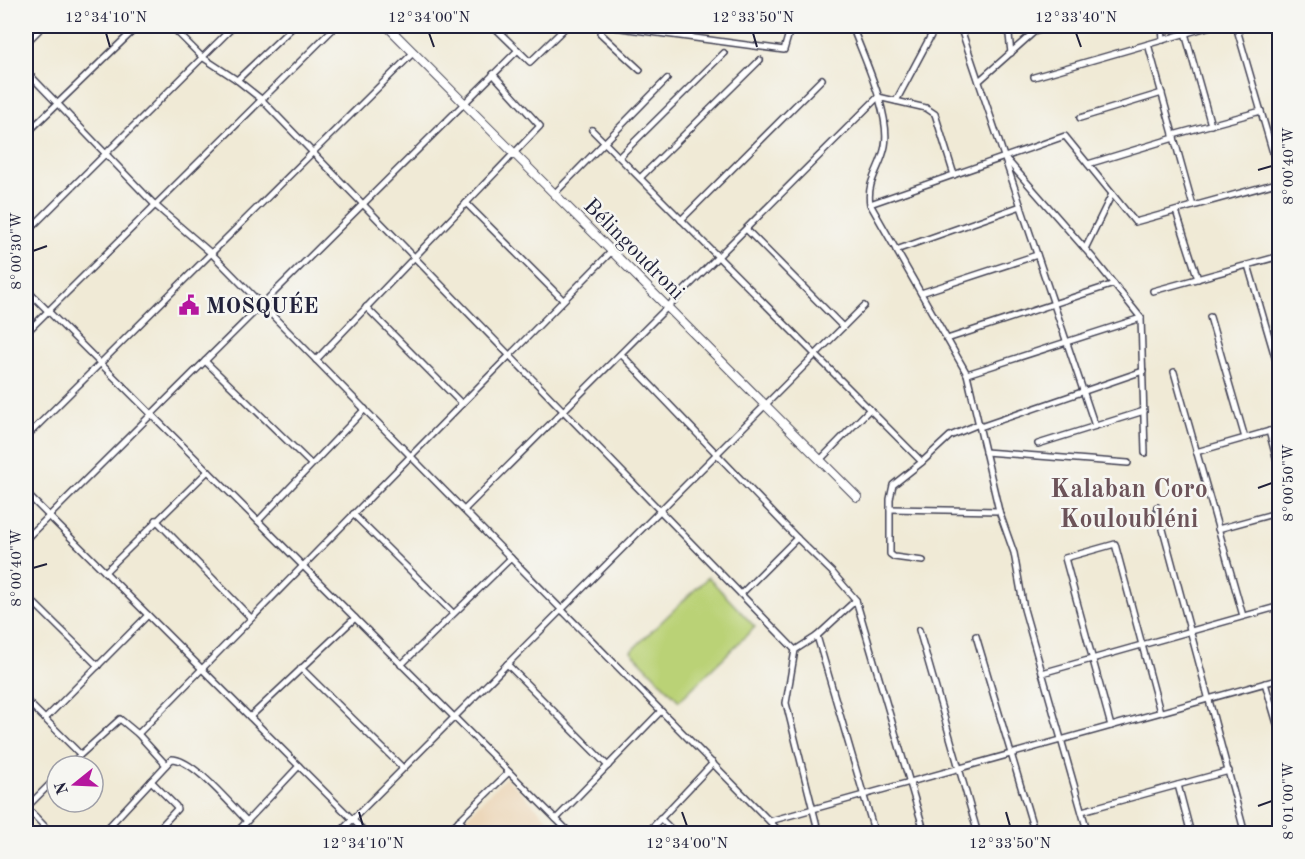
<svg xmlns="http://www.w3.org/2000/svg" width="1305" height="859" viewBox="0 0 1305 859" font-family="'Old Standard TT',serif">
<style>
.built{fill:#ecd7ba}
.green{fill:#bad276;stroke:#6e7a58;stroke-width:1.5}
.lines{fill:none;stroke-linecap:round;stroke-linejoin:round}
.street-casing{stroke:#414052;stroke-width:8}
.secondary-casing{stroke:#414052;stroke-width:10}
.street{stroke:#fff;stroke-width:5}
.secondary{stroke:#fff;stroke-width:8}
.ticks{fill:none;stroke:#22223b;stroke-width:2}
.labels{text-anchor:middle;stroke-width:5;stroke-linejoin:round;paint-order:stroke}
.street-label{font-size:22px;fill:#22223b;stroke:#f6f6f2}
.poi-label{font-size:22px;font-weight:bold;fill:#22223b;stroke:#f6f6f2;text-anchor:start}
.quarter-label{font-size:26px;font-weight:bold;fill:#6c5359;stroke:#f6f6f2}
.neatline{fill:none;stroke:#22223b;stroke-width:2}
.ticks-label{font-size:15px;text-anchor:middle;fill:#22223b}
</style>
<rect width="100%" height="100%" fill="#f6f6f2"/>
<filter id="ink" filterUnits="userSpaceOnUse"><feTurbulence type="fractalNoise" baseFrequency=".0167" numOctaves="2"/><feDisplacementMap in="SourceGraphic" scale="12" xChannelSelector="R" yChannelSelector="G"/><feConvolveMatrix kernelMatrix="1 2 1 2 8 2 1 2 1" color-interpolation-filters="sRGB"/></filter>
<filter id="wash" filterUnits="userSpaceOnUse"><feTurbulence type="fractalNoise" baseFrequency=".008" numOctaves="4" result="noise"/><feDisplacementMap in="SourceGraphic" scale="24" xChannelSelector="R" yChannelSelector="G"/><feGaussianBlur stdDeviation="1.35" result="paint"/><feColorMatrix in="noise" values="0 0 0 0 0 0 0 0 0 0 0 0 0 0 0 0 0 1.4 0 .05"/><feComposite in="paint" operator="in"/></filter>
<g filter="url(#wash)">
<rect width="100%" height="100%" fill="#f0ead6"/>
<!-- built -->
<path class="built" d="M506,777L562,833L561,834L476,833L463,820Z"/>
<!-- green -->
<path class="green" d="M708,577L755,627L679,701L631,651Z"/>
</g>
<g filter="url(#ink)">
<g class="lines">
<!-- street casing -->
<g class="street-casing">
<g id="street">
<path d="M171,26L202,57L237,80L261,99L795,650"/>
<path d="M493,26L530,62L567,26"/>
<path d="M602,26L600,33L640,70"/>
<path d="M606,26L784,50L791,26"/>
<path d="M852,26C863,56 891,114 885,146C881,168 866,181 870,204L967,374L999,511L1014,553L1024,609L1088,834"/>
<path d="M960,26L1095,426"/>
<path d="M1008,26L1011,53"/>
<path d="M1162,26L1163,40"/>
<path d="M1236,26L1280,177"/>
<path d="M1185,33L1211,125"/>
<path d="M26,43L43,26"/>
<path d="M1148,44L1193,206"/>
<path d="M26,71L155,205L212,254L782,834"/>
<path d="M1034,77L1211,26"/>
<path d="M237,80L294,26"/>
<path d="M979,81L1034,32L1053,26"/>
<path d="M878,97L926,108L935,114L954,175"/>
<path d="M896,101L936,26"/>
<path d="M1080,118L1162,93"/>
<path d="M592,130L922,462"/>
<path d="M26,134L138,26"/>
<path d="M1173,135L1261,111"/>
<path d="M619,157L724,53"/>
<path d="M1008,161L1093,258L1141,318L1145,453"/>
<path d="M1088,164L1174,138"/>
<path d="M640,178L760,60"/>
<path d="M554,194L667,79"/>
<path d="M466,203L563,300"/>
<path d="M870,204L1065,136L1135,222L1280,182"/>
<path d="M1176,211L1198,279"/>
<path d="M681,220L822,79"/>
<path d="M746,229L843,327"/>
<path d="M26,233L234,26"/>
<path d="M1085,249L1112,194"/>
<path d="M896,250L1021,206"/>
<path d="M1248,265L1280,374"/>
<path d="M26,289L571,834"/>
<path d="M1153,291L1280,256"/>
<path d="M921,293L1037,255"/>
<path d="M366,307L462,404"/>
<path d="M1210,317L1245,438"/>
<path d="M26,333L336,26"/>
<path d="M947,339L1114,284"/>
<path d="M621,354L797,538L832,572L856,600L925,834"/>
<path d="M316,360L540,126L493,74"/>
<path d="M205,361L311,464"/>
<path d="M1174,372L1243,616"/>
<path d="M967,374L1141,318"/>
<path d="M980,427L1143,371"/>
<path d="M1269,431L1280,472"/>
<path d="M26,437L414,52"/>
<path d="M1038,444L1144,411"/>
<path d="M985,452L1128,463"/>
<path d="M1196,452L1280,428"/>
<path d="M820,460L870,409"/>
<path d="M26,493L367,834"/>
<path d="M1157,507L1245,834"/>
<path d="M890,509L999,511"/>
<path d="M464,510L878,97"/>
<path d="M353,514L453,613"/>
<path d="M156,520L251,618"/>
<path d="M258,521L365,409"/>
<path d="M1218,529L1280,512"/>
<path d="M26,539L518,50"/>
<path d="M923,561L894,557L890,554V499L893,485L922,462L950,436L979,424"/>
<path d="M105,572L208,471"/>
<path d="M741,594L797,538"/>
<path d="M26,595L98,666"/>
<path d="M919,630L978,834"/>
<path d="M817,636L875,834"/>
<path d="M976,636L1035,834"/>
<path d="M507,664L608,766"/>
<path d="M401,665L511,558"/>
<path d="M301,668L403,768"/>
<path d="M1042,673L1280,606"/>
<path d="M1265,683L1280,734"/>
<path d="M26,700L80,754"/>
<path d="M250,717L355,618"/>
<path d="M45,719L148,615"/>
<path d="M1111,726L1065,558L1115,544L1160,712"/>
<path d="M138,734L612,251"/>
<path d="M166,765L172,759C193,759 231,805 247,821"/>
<path d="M68,766L120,719L138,734L166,765L102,834"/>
<path d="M151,781L176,806L177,809L154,834"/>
<path d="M1178,785L1191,834"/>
<path d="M26,807L52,834"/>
<path d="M26,808L57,777"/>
<path d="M1082,811L1229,771"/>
<path d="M660,818L676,834"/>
<path d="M556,819L661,711"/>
<path d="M459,820L471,834"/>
<path d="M770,821L1280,679"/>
<path d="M235,834L299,766"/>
<path d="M338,834L864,306"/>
<path d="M445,834L509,772"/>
<path d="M646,834L713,763"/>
<path d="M819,834L786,703L795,650L817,636L856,600"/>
</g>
</g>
<!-- secondary casing -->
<g class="secondary-casing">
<path id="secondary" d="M387,26L857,497"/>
</g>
<!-- street -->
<use href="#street" class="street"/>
<!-- secondary -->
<use href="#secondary" class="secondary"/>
</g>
</g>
<!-- ticks -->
<path class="ticks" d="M106,33L110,47M429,33L434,47M753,33L757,47M1076,33L1081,47M1258,170L1272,166M33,251L47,246M1258,488L1272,483M33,568L47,564M1258,806L1272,801M359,812L363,826M682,812L687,826M1006,812L1010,826"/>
<!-- icons -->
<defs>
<g id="civic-bare" transform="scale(1.62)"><path d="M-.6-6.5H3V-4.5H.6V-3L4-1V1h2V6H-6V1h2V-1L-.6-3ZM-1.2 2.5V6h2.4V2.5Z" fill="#b5179e" stroke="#f6f6f2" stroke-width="2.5" paint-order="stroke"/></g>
</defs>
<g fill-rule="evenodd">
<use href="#civic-bare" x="189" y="305"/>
</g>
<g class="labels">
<!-- street labels -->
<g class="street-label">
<text transform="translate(635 248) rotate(45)" y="8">Bélingoudroni</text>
</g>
<!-- poi labels -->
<g class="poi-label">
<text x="206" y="313">MOSQUÉE</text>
</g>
<!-- quarter labels -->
<g class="quarter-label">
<text x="1129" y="497">Kalaban Coro<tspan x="1129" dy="30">Kouloubléni</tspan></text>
</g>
</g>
<!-- margin -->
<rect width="1305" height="859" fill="none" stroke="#f6f6f2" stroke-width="66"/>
<!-- north arrow -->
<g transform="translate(75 784) rotate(252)"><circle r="28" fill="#f6f6f2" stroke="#a1a1a9" stroke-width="1.5"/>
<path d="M0-4.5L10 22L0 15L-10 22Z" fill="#b5179e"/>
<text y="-9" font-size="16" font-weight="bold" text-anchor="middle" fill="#22223b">N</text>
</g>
<rect x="33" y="33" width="1239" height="793" class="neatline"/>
<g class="ticks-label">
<text x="106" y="22">12°34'10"N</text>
<text x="429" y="22">12°34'00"N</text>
<text x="753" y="22">12°33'50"N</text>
<text x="1076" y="22">12°33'40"N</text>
<text transform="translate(1288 166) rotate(-90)" y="5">8°00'40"W</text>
<text transform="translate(16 251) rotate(-90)" y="5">8°00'30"W</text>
<text transform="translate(1288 483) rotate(-90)" y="5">8°00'50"W</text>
<text transform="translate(16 568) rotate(-90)" y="5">8°00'40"W</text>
<text transform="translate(1288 801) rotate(-90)" y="5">8°01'00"W</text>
<text x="363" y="848">12°34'10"N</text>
<text x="687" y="848">12°34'00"N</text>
<text x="1010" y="848">12°33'50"N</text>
</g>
</svg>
